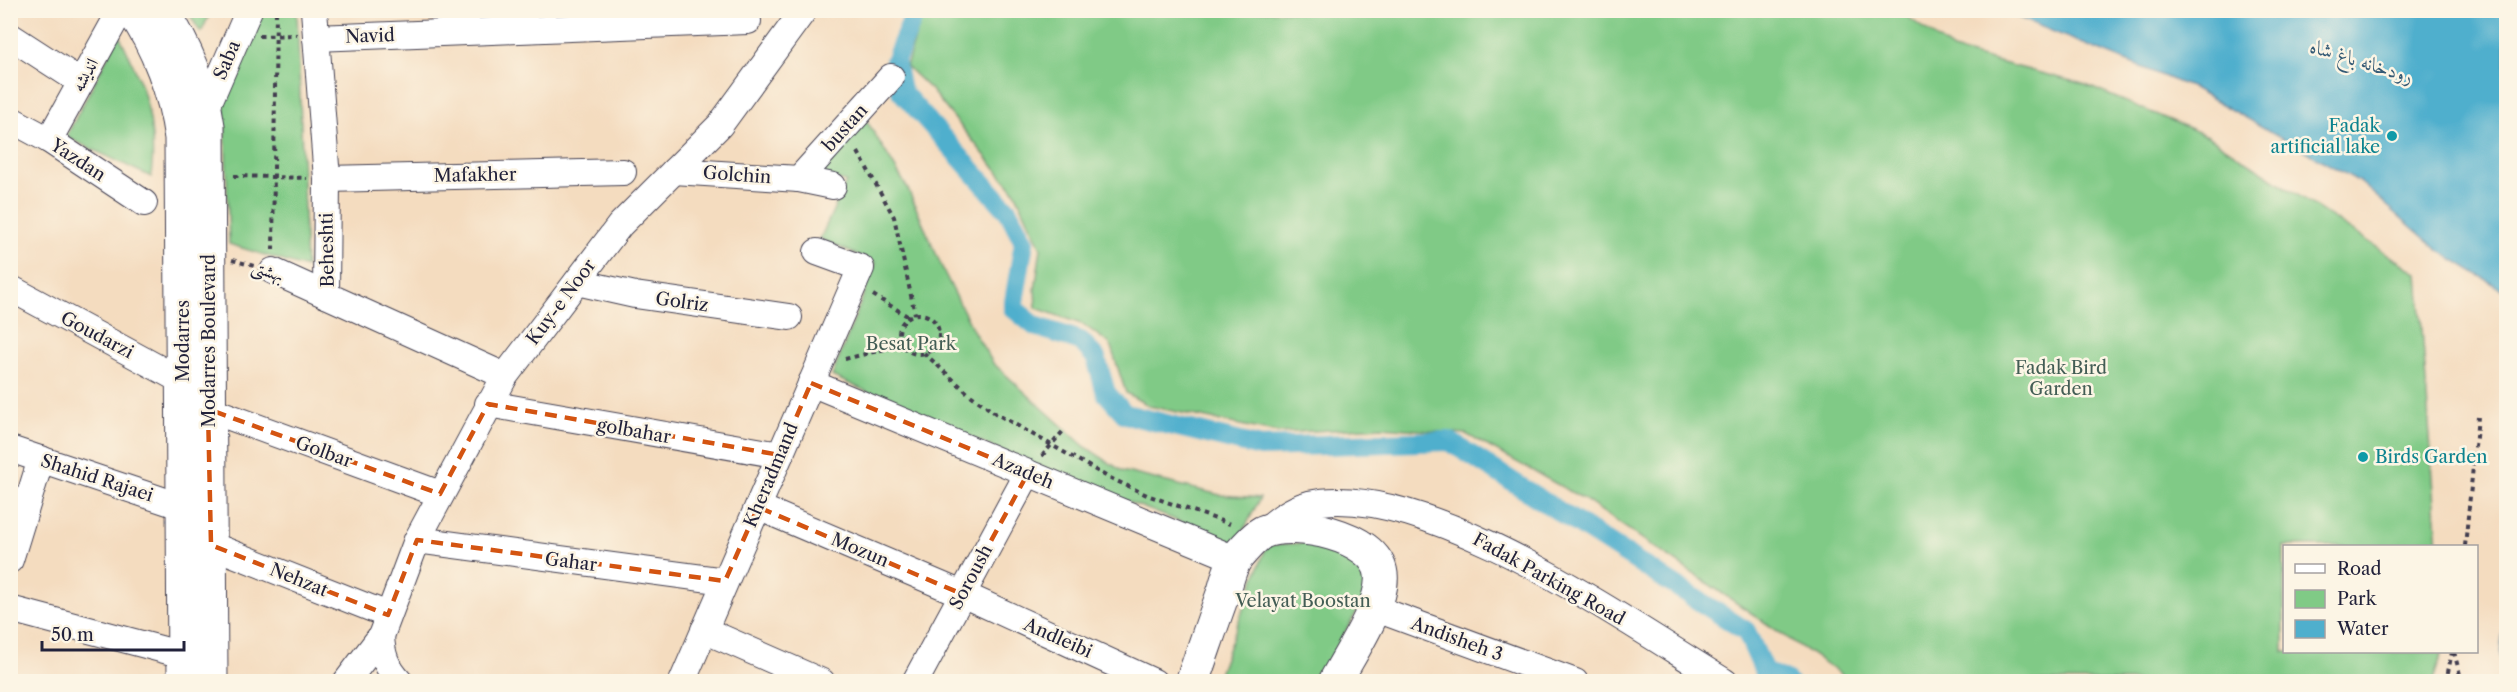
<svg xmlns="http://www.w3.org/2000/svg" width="2517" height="692" viewBox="0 0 2517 692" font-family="'Libre Caslon Text',Amiri,serif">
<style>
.green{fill:#80ca86;stroke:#517660;stroke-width:1.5}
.water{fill:#4fafcd;stroke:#386884;stroke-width:1.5}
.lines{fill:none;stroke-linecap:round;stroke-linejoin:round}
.canal{stroke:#4fafcd;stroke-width:20}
.minor-casing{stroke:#423e4f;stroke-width:28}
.major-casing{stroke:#423e4f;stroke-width:35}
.path{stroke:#423e4f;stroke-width:4;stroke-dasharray:4.5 4.5;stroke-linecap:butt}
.minor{stroke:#fff;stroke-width:26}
.major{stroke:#fff;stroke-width:33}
.marked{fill:none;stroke:#d45411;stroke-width:4.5;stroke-dasharray:12 8;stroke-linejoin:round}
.culture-dot{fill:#0f9aa8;stroke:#fcf5e5;stroke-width:2}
.labels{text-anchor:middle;stroke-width:5;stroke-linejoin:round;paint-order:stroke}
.street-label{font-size:18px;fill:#22223b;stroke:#fcf5e5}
.culture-label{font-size:18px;fill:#0d838f;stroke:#fcf5e5;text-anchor:end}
.park-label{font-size:18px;fill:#435d55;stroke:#fcf5e5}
.water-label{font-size:20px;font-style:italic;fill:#345a75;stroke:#fcf5e5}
</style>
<rect width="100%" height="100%" fill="#fcf5e5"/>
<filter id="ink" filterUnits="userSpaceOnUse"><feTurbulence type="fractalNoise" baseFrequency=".0167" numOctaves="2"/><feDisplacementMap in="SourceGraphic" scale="12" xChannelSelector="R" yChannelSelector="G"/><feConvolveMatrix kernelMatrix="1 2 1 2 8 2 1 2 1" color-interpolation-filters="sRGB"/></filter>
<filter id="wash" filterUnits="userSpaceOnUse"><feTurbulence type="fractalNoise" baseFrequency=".008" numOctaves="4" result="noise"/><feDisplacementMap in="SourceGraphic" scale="24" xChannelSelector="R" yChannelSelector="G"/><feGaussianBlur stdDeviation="1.35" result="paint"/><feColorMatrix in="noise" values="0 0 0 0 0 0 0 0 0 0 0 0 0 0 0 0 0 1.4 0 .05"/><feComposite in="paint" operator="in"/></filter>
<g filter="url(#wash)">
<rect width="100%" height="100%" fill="#f4dcbf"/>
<!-- green -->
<g class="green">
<path d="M187,11H211L201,33Z"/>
<path d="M258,11H297L306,268L229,244L224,94Z"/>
<path d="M1900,11L1953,50L2083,84L2208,136L2418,274L2438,546H2284V652H2442L2433,681H1851L1582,498L1466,434L1382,427L1279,433L1149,406L1126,393L1110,344L1084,325L1036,308L1035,290L1041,248L1015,192L931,90L906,66L924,11Z"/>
<path d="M119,35C143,82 158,123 151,177L66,137Z"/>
<path d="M866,120L907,187L945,274L974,332L993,363L1084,446L1122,471L1220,495L1260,498L1237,544L1026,462L832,376L876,263L820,239L846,182L812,174Z"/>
<path d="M1306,543C1334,552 1360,561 1369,591L1317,681L1216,682L1267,545Z"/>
</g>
<!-- water -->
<g class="water">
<path d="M2002,11H2502L2506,13V292L2438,250L2360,182L2195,89Z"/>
<path d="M2506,606V682L2500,654Z"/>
</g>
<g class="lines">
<!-- canal -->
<path class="canal" d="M916,10L895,61L901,91L1008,211L1024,242L1013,308L1035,326L1081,341L1096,358L1106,393L1125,414L1261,447L1449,441L1746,631L1764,671L1788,682"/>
</g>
</g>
<g filter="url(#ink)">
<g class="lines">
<!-- minor casing -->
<g class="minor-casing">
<g id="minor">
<path d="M314,10L327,179L326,295L505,376"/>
<path d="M10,36L81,82"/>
<path d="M316,38L748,21"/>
<path d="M206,109L249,10"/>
<path d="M10,119L49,140L144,203"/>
<path d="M49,140L121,10"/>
<path d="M674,171L799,179L833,186"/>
<path d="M327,179L623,172"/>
<path d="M799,179L891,77"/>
<path d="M273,271L326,295"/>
<path d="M577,282L635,295L789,317"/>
<path d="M10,288L184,382"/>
<path d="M811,383L1235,559"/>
<path d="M488,404L780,455"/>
<path d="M208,409L440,494"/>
<path d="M10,449L183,507"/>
<path d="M758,507L962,594L1154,682"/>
<path d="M1263,532C1277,520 1290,509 1309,504C1423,478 1628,623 1725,682"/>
<path d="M417,540L725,581"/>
<path d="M211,545L388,615"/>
<path d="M10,560L41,459"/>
<path d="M1374,608L1575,682"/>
<path d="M10,609L183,655"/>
<path d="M704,630L822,682"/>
<path d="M381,636C382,655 386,667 400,682"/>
<path d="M346,682L381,636L417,540L505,376L620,225L720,125L804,10"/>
<path d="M682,682L861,268L817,252"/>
<path d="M915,682L1028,473"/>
</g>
</g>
<!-- major casing -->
<g class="major-casing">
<g id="major">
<path d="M132,10C158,46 175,94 181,138L184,682"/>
<path d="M163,10C185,48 202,83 208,126L211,682"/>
<path d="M1192,682C1203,651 1213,621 1224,591C1227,581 1230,566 1237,557C1243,550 1255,536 1263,532C1293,519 1376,535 1381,574C1385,603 1349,655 1335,682"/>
</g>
</g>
<!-- path -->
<g class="path">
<path d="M259,36L297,35"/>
<path d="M858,152L894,217L915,314"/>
<path d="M234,176L307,178"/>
<path d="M273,250L276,10"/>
<path d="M232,260L254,266"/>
<path d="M873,295L909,317"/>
<circle cx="919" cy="334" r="20"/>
<path d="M924,353L969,394L995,413L1106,476L1147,495L1230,524"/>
<path d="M845,359L902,345"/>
<path d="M1042,456L1064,430"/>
<path d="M2465,546L2478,417"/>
<path d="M2454,652L2462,682"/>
<path d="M2446,682L2452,652"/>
</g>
<!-- minor -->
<use href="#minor" class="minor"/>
<!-- major -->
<use href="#major" class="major"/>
</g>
</g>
<!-- marked area -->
<path class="marked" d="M811,383L1028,473L962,594L758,507L725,581L417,540L388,615L211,545L208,409L440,494L488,404L780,455Z"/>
<!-- markers -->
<g class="culture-dot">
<circle cx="2392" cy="136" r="6"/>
<circle cx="2363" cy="457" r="6"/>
</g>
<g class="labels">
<!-- street labels -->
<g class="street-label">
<text transform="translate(370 36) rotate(-2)" y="6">Navid</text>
<text transform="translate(227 60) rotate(-67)" y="6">Saba</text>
<text transform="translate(85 75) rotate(-61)" y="6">اندیشه</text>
<text transform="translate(845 128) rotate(-48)" y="6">bustan</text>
<text transform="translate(78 160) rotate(33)" y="6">Yazdan</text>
<text transform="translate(475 175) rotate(-1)" y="6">Mafakher</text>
<text transform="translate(737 175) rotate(4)" y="6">Golchin</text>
<text transform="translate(327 250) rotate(-91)" y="6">Beheshti</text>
<text transform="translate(268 271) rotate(19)" y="6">بهشتی</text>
<text transform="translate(561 302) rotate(-53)" y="6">Kuy-e Noor</text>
<text transform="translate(682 302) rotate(8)" y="6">Golriz</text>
<text transform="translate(97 335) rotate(28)" y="6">Goudarzi</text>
<text transform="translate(183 341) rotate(-90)" y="6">Modarres</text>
<text transform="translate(209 341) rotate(-90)" y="6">Modarres Boulevard</text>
<text transform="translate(634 431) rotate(10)" y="6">golbahar</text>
<text transform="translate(324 452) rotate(20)" y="6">Golbar</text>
<text transform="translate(1023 471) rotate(23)" y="6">Azadeh</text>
<text transform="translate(771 475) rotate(-67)" y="6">Kheradmand</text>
<text transform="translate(97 478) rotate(18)" y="6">Shahid Rajaei</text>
<text transform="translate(860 550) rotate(23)" y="6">Mozun</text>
<text transform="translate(571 562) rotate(7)" y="6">Gahar</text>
<text transform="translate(971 577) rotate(-62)" y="6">Soroush</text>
<text transform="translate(1549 579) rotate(29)" y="6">Fadak Parking Road</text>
<text transform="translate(299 580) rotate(22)" y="6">Nehzat</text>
<text transform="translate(1058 638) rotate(24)" y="6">Andleibi</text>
<text transform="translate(1457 639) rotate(20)" y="6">Andisheh 3</text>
</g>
<!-- culture labels -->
<g class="culture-label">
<text x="2380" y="132">Fadak<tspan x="2380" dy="21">artificial lake</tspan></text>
<text x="2375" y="463" text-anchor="start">Birds Garden</text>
</g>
<!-- park labels -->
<g class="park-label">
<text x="911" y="350">Besat Park</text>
<text x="2061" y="374">Fadak Bird<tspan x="2061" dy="21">Garden</tspan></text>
<text x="1303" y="607">Velayat Boostan</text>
</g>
<!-- water labels -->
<g class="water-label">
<text transform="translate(2362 61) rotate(17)" y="7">رودخانه باغ شاه</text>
</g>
</g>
<!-- margin -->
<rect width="2517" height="692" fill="none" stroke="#fcf5e5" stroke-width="36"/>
<!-- legend -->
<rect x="2283" y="545" width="195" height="108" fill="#fcf5e5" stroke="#a5a1a1" stroke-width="1.5"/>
<rect x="2295" y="564" width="30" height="9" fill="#ffffff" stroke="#a5a1a1" stroke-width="1.5"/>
<text x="2337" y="575" font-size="18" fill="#22223b">Road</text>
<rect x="2295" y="590" width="30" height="18" fill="#80ca86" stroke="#a5a1a1" stroke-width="1.5"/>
<text x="2337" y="605" font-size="18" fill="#22223b">Park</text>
<rect x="2295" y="620" width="30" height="18" fill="#4fafcd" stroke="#a5a1a1" stroke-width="1.5"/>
<text x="2337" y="635" font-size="18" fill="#22223b">Water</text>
<!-- scale -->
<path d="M42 641v9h142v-9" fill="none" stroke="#22223b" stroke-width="3"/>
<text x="51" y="641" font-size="18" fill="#22223b" stroke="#fcf5e5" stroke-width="4.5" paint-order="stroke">50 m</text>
</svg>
